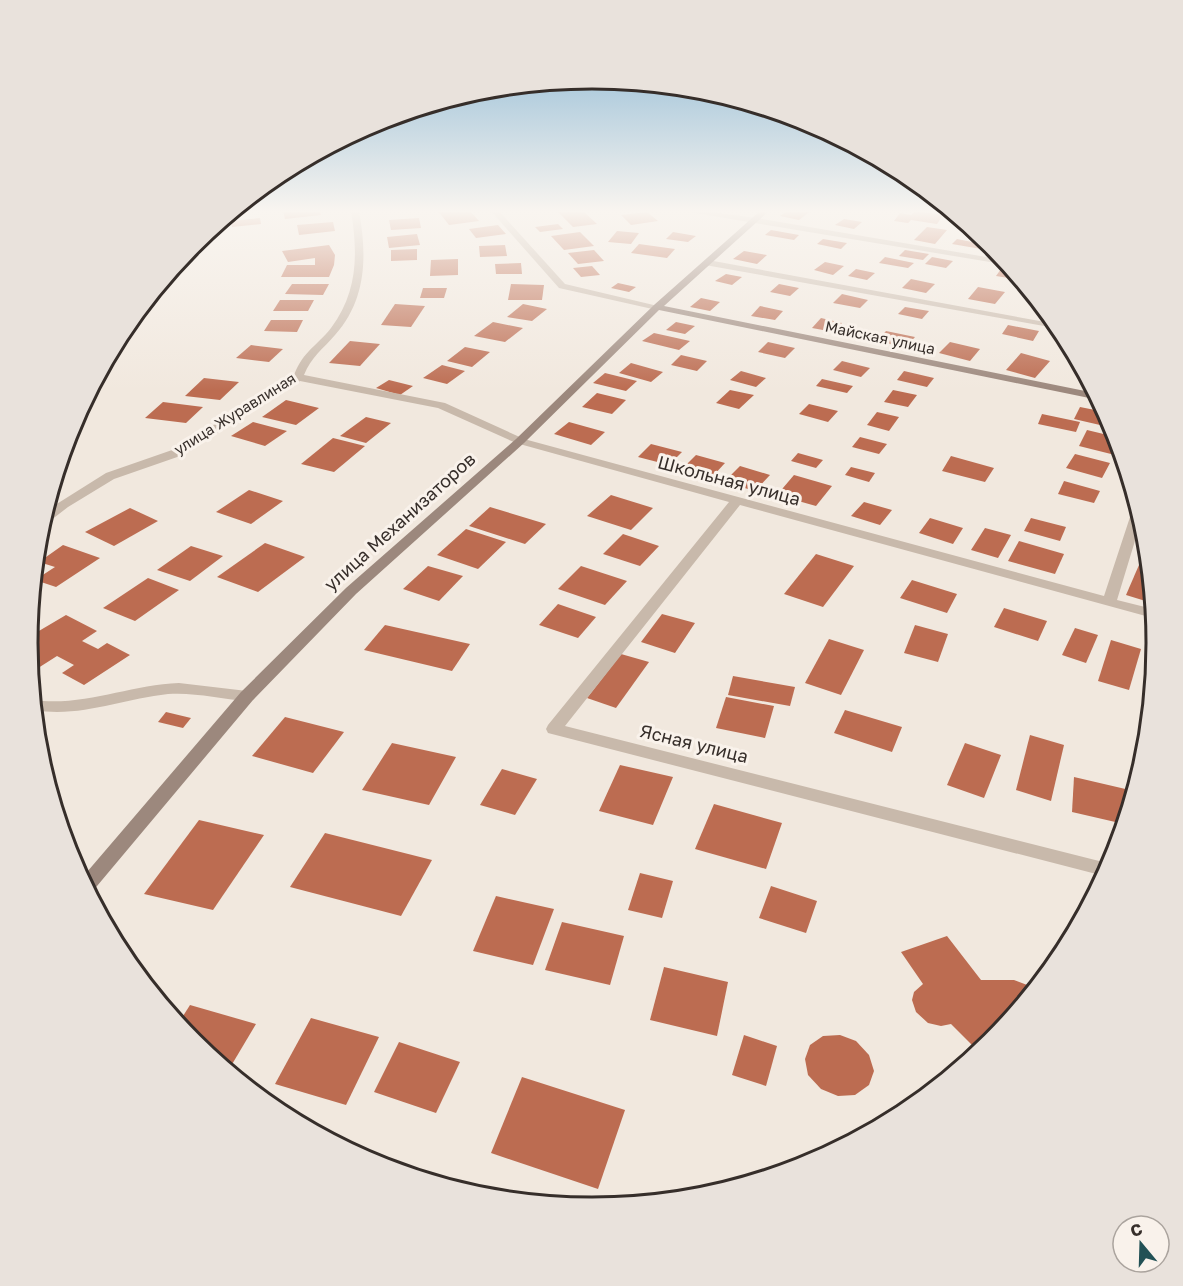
<svg xmlns="http://www.w3.org/2000/svg" width="1183" height="1286" viewBox="0 0 1183 1286" font-family="'Golos Text',sans-serif">
<style>
.green{fill:#b4bf9f}
.building{fill:#bc6c51}
.lines{fill:none;stroke-linecap:round;stroke-linejoin:round}
.street{fill:#c8b9ab;fill-rule:evenodd}
.secondary{fill:#9c887d;fill-rule:evenodd}
.labels{text-anchor:middle;stroke-width:6;stroke-linejoin:round;paint-order:stroke}
.far-street-label{font-size:15px;fill:#362e2a;stroke:#f9f2eb}
.street-label{font-size:18px;fill:#362e2a;stroke:#f9f2eb}
.rim{fill:none;stroke:#362e2a;stroke-width:3}
</style>
<rect width="100%" height="100%" fill="#f1e8de"/>
<!-- green -->
<path class="green" d="M174,266L149,311L123,330L116,340L122,329Z"/>
<!-- building -->
<g class="building">
<path d="M283,211H320L321,215L285,219Z"/>
<path d="M438,211H470L479,221L449,225Z"/>
<path d="M557,211H583L597,224L573,227Z"/>
<path d="M787,211H800L809,212L799,220L780,216Z"/>
<path d="M915,211H916L943,215L937,224L911,220L908,223L894,221L900,213L911,215Z"/>
<path d="M647,212L658,221L631,225L621,215Z"/>
<path d="M260,218L261,224L232,227L231,221Z"/>
<path d="M419,218L421,228L391,230L389,220Z"/>
<path d="M844,219L862,222L854,229L835,225Z"/>
<path d="M333,222L335,231L299,235L297,225Z"/>
<path d="M558,224L563,229L540,232L535,227Z"/>
<path d="M498,225L506,234L476,238L469,229Z"/>
<path d="M927,227L947,230L935,244L914,240Z"/>
<path d="M771,230L799,235L794,240L765,235Z"/>
<path d="M617,231L639,233L631,244L608,242Z"/>
<path d="M580,232L594,246L564,250L551,236Z"/>
<path d="M673,232L696,236L688,242L666,239Z"/>
<path d="M417,234L420,245L389,248L387,237Z"/>
<path d="M823,239L847,243L841,249L817,244Z"/>
<path d="M957,239L992,246L995,249L993,251L952,244Z"/>
<path d="M639,244L675,249L667,258L631,253Z"/>
<path d="M329,245L335,255L334,265L329,277H281L287,265H315V258L288,262L282,251Z"/>
<path d="M505,245L507,256L480,257L479,246Z"/>
<path d="M417,249V260L391,261V250Z"/>
<path d="M594,250L604,261L578,264L568,253Z"/>
<path d="M905,250L929,254L923,260L899,256Z"/>
<path d="M744,251L767,255L757,264L733,259Z"/>
<path d="M885,257L914,263L908,268L879,263Z"/>
<path d="M932,257L953,261L946,268L925,264Z"/>
<path d="M458,259V275L430,276L431,260Z"/>
<path d="M825,262L844,266L833,275L814,270Z"/>
<path d="M521,263L522,274H496L495,264Z"/>
<path d="M592,266L600,275L581,277L573,268Z"/>
<path d="M856,269L875,273L867,280L848,276Z"/>
<path d="M1001,269L1013,271L1021,280L996,276Z"/>
<path d="M726,274L742,277L732,285L715,281Z"/>
<path d="M911,279L935,284L926,293L902,288Z"/>
<path d="M618,283L636,287L629,292L611,288Z"/>
<path d="M292,284H329L323,295L285,294Z"/>
<path d="M511,284L544,285L542,300H508Z"/>
<path d="M779,284L799,288L790,296L770,292Z"/>
<path d="M978,287L1005,292L995,304L968,299Z"/>
<path d="M423,288H447L444,298H420Z"/>
<path d="M842,294L868,300L860,308L833,303Z"/>
<path d="M701,298L720,302L710,311L690,307Z"/>
<path d="M280,300H314L308,311H273Z"/>
<path d="M395,304L425,306L411,327L381,325Z"/>
<path d="M523,304L547,309L532,321L507,317Z"/>
<path d="M760,306L783,311L775,320L751,316Z"/>
<path d="M905,307L929,311L922,319L898,314Z"/>
<path d="M821,318L842,323L834,332L812,328Z"/>
<path d="M271,320H303L297,332L264,331Z"/>
<path d="M493,322L523,328L505,342L474,336Z"/>
<path d="M676,322L695,326L685,334L666,330Z"/>
<path d="M1008,325L1039,331L1033,341L1002,334Z"/>
<path d="M886,331L915,337L906,347L877,341Z"/>
<path d="M654,333L690,341L679,350L642,341Z"/>
<path d="M350,341L380,344L360,366L329,363Z"/>
<path d="M768,342L795,348L785,358L758,352Z"/>
<path d="M950,342L980,349L970,361L939,353Z"/>
<path d="M251,345L283,349L269,362L236,358Z"/>
<path d="M465,347L490,352L472,367L447,361Z"/>
<path d="M1021,353L1050,361L1035,378L1006,370Z"/>
<path d="M681,355L707,361L697,371L671,365Z"/>
<path d="M842,361L870,368L861,377L833,370Z"/>
<path d="M631,363L663,372L651,382L619,373Z"/>
<path d="M442,365L465,371L447,384L423,378Z"/>
<path d="M741,371L766,378L756,387L730,380Z"/>
<path d="M904,371L934,378L927,387L897,380Z"/>
<path d="M605,373L637,381L626,391L593,383Z"/>
<path d="M204,378L239,382L220,400L185,396Z"/>
<path d="M822,379L853,386L847,393L816,386Z"/>
<path d="M389,380L413,386L400,395L376,388Z"/>
<path d="M730,390L754,395L739,409L716,403Z"/>
<path d="M893,390L917,395L908,407L884,402Z"/>
<path d="M597,393L626,400L612,414L582,407Z"/>
<path d="M286,400L319,408L296,425L262,417Z"/>
<path d="M163,402L203,407L186,423L145,418Z"/>
<path d="M809,404L838,411L828,422L799,414Z"/>
<path d="M1080,407L1105,412L1113,428L1074,419Z"/>
<path d="M877,412L899,417L889,431L867,425Z"/>
<path d="M1042,414L1080,422L1076,432L1038,424Z"/>
<path d="M366,417L391,423L366,443L340,436Z"/>
<path d="M253,422L287,431L265,446L231,436Z"/>
<path d="M569,422L605,432L591,445L554,434Z"/>
<path d="M1087,430L1116,437L1117,441L1111,454L1079,446Z"/>
<path d="M860,437L887,444L879,454L852,447Z"/>
<path d="M333,438L365,446L334,472L301,464Z"/>
<path d="M651,444L682,452L669,465L638,457Z"/>
<path d="M798,453L823,460L816,468L791,461Z"/>
<path d="M1075,454L1110,463L1102,478L1066,468Z"/>
<path d="M696,455L725,463L712,477L682,469Z"/>
<path d="M951,456L994,468L985,482L942,471Z"/>
<path d="M740,466L770,475L755,491L724,482Z"/>
<path d="M851,467L875,473L869,482L845,475Z"/>
<path d="M794,475L832,486L816,506L777,495Z"/>
<path d="M1064,481L1100,491L1094,503L1058,494Z"/>
<path d="M249,490L283,501L251,524L216,512Z"/>
<path d="M611,495L653,508L631,530L587,516Z"/>
<path d="M864,502L892,510L880,525L851,516Z"/>
<path d="M490,507L546,524L525,544L469,526Z"/>
<path d="M130,508L158,521L114,546L85,532Z"/>
<path d="M930,518L963,528L953,544L919,533Z"/>
<path d="M1031,518L1066,527L1060,541L1024,531Z"/>
<path d="M985,528L1011,535L998,558L971,550Z"/>
<path d="M466,529L506,542L478,569L437,555Z"/>
<path d="M623,534L659,546L640,566L603,554Z"/>
<path d="M1019,541L1064,554L1055,574L1008,561Z"/>
<path d="M265,543L305,557L258,592L217,577Z"/>
<path d="M63,545L100,558L56,587L35,580L55,567L39,562Z"/>
<path d="M191,546L223,556L190,581L157,570Z"/>
<path d="M816,554L854,566L823,607L784,594Z"/>
<path d="M1142,558L1148,560L1152,603L1126,595Z"/>
<path d="M428,566L463,576L439,601L403,589Z"/>
<path d="M581,566L627,581L605,605L558,589Z"/>
<path d="M148,578L179,590L135,621L103,608Z"/>
<path d="M912,580L957,594L947,613L900,598Z"/>
<path d="M558,604L596,617L578,638L539,625Z"/>
<path d="M1004,608L1047,621L1038,641L994,627Z"/>
<path d="M662,614L695,623L675,653L641,642Z"/>
<path d="M66,615L97,631L82,641L98,649L107,643L130,655L84,685L62,673L74,665L57,656L35,670L29,666L27,638Z"/>
<path d="M385,625L470,644L452,671L364,650Z"/>
<path d="M915,625L948,634L938,662L904,653Z"/>
<path d="M1075,628L1098,635L1086,663L1062,655Z"/>
<path d="M829,639L864,650L841,695L805,683Z"/>
<path d="M1111,640L1141,649L1129,690L1098,681Z"/>
<path d="M621,654L649,662L616,708L587,698Z"/>
<path d="M733,676L795,687L790,706L728,695Z"/>
<path d="M726,697L774,706L765,738L716,728Z"/>
<path d="M845,710L902,727L892,752L834,733Z"/>
<path d="M166,712L191,718L183,728L158,722Z"/>
<path d="M285,717L344,732L313,773L252,756Z"/>
<path d="M1030,735L1064,745L1051,801L1016,790Z"/>
<path d="M392,743L456,757L429,805L362,790Z"/>
<path d="M965,743L1001,755L984,798L947,785Z"/>
<path d="M620,765L673,777L653,825L599,811Z"/>
<path d="M502,769L537,779L515,815L480,805Z"/>
<path d="M1074,777L1134,791L1124,824L1072,812Z"/>
<path d="M714,804L782,823L766,869L695,849Z"/>
<path d="M199,820L264,835L213,910L144,894Z"/>
<path d="M325,833L432,860L401,916L290,887Z"/>
<path d="M640,873L673,881L662,918L628,910Z"/>
<path d="M771,886L817,901L806,933L759,918Z"/>
<path d="M496,896L554,909L533,965L473,951Z"/>
<path d="M562,922L624,936L610,985L545,970Z"/>
<path d="M947,936L981,980H1014L1035,988L990,1042L979,1052L951,1024L941,1026L928,1023L916,1012L912,1000L914,992L923,984L901,952Z"/>
<path d="M664,967L728,982L717,1036L650,1020Z"/>
<path d="M190,1005L256,1024L228,1071L192,1042L178,1024Z"/>
<path d="M311,1018L379,1037L346,1105L275,1084Z"/>
<path d="M744,1035L777,1046L766,1086L732,1075Z"/>
<path d="M840,1035L856,1041L869,1055L874,1071L869,1085L855,1095L838,1096L821,1089L808,1075L805,1059L810,1045L823,1036Z"/>
<path d="M399,1042L460,1062L436,1113L374,1092Z"/>
<path d="M522,1077L625,1110L598,1189L491,1153Z"/>
</g>
<g class="lines">
<!-- street -->
<g class="street">
<path d="M351,211H359C367,255 367,299 335,335C323,349 311,357 304,375L445,403L524,439L1104,596L1132,511L1137,507L1141,521L1117,600L1153,609V618L740,505L565,726L1111,864L1104,876L548,733L546,729L548,725L729,502L516,443L438,408L300,381L183,455L114,479L68,507L46,524L40,525L44,512L106,473L175,449L294,375C304,350 316,347 331,328C358,292 358,253 351,211Z"/>
<path d="M491,211H499L565,284L662,307L657,310L559,288Z"/>
<path d="M683,211H705L756,218L1004,260L1008,265Z"/>
<path d="M708,260L1056,324L1061,329L705,265L704,263Z"/>
<path d="M179,683L247,691L253,692L255,696L253,700L247,701C221,699 194,692 168,694C122,699 80,718 34,710L33,700C83,707 129,685 179,683Z"/>
</g>
<!-- secondary -->
<path class="secondary" d="M760,211H769L664,306L1095,393L1099,400L659,310L524,443L356,594L253,700L92,892L88,893L81,879L241,692L346,588L516,439L654,305Z"/>
</g>
<!-- sky -->
<linearGradient id="sky" x2="0" y2="1"><stop stop-color="#7eb0d0"/><stop offset="0.54" stop-color="#f9f5f0"/><stop offset="1" stop-color="#f9f5f0" stop-opacity="0"/></linearGradient>
<rect width="1183" height="391" fill="url(#sky)"/>
<g class="labels">
<!-- far-street labels -->
<g class="far-street-label">
<text transform="translate(880 338) rotate(12)" y="5">Майская улица</text>
<text transform="translate(235 414) rotate(-32)" y="5">улица Журавлиная</text>
</g>
<!-- street labels -->
<g class="street-label">
<text transform="translate(729 481) rotate(15)" y="6">Школьная улица</text>
<text transform="translate(400 522) rotate(-42)" y="6">улица Механизаторов</text>
<text transform="translate(694 744) rotate(14)" y="6">Ясная улица</text>
</g>
</g>
<!-- crop -->
<path d="M0 0H1183V1286H0ZM38 643a554 554 0 1 1 1108 0a554 554 0 1 1-1108 0Z" fill="#e9e2dc" fill-rule="evenodd"/>
<path class="rim" d="M38 643a554 554 0 1 1 1108 0a554 554 0 1 1-1108 0Z"/>
<!-- north arrow -->
<g transform="translate(1141 1244) rotate(341)"><circle r="28" fill="#f9f2eb" stroke="#aba49e" stroke-width="1.5"/>
<path d="M0-4.5L10 22L0 15L-10 22Z" fill="#225155"/>
<text y="-9" font-size="16" font-weight="bold" text-anchor="middle" fill="#362e2a">С</text>
</g>
</svg>
